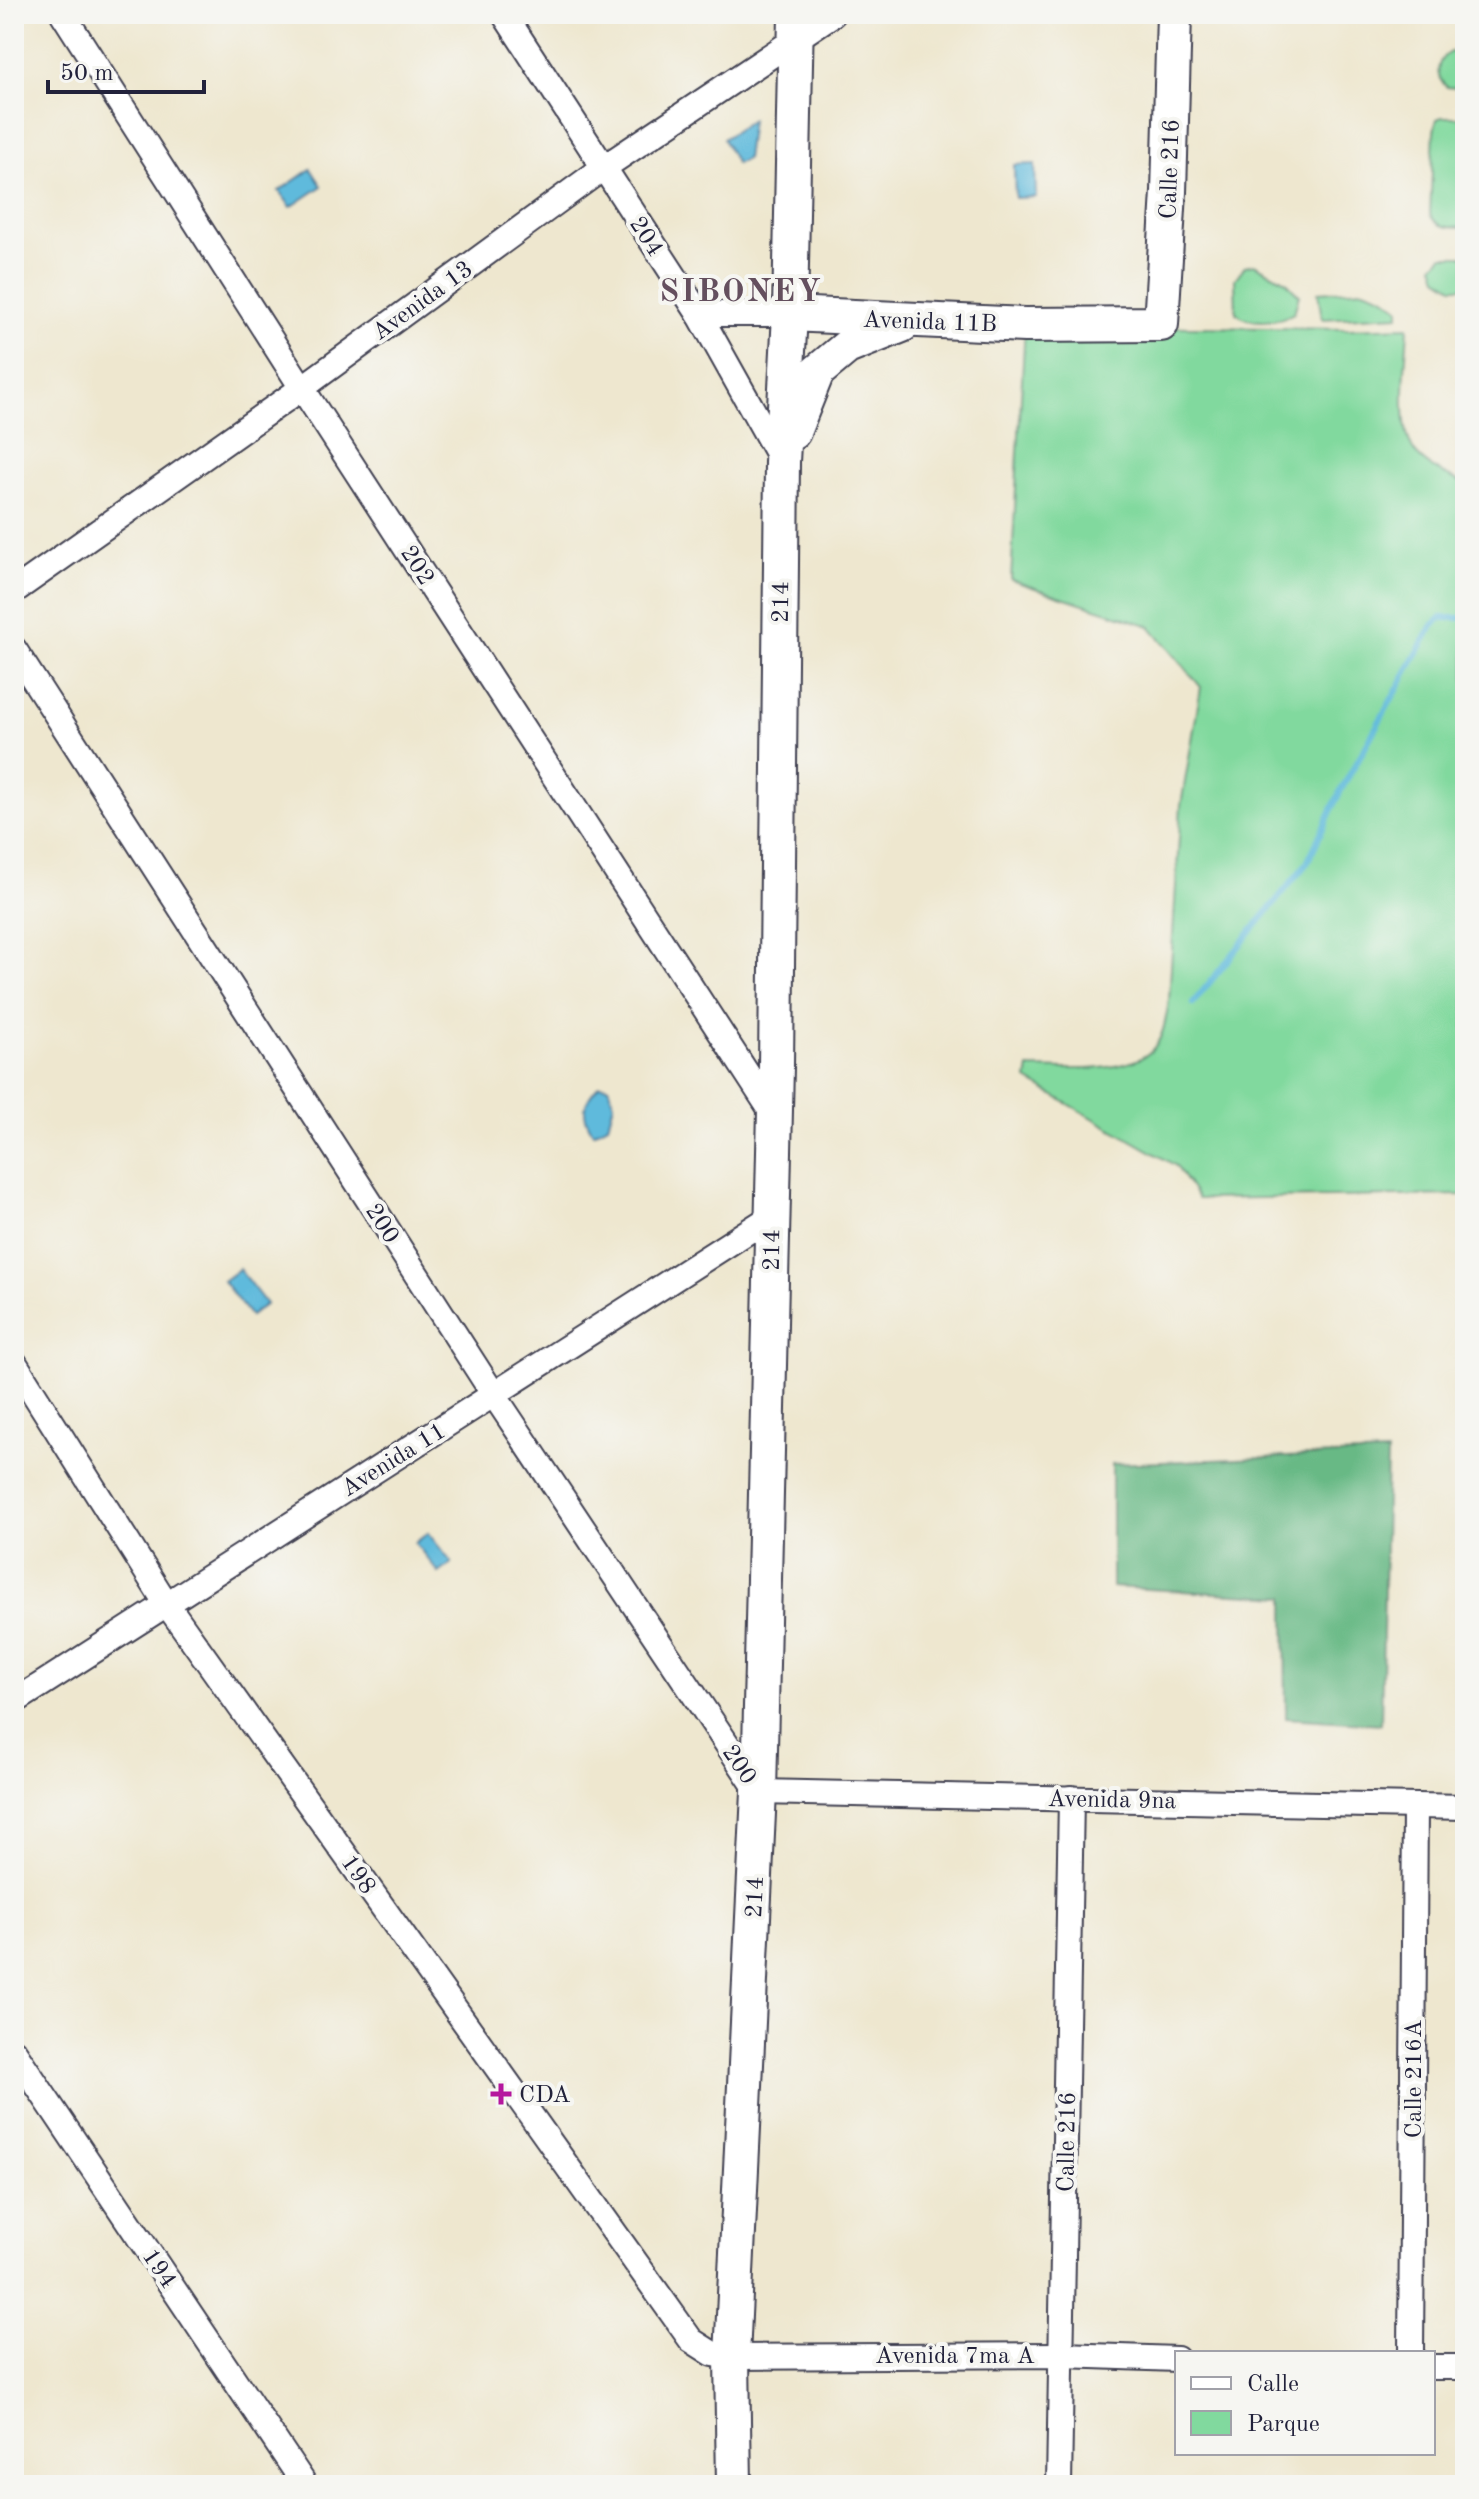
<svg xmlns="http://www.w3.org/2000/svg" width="1479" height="2499" viewBox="0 0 1479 2499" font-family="'Old Standard TT',serif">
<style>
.green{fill:#81d99e;stroke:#527e6c;stroke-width:2}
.forest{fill:#68b985;stroke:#456e60;stroke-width:2}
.water{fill:#5ebadc;stroke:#406e8c;stroke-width:2}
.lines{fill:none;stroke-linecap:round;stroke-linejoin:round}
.stream{stroke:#5ebadc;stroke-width:6}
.street-casing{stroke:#414051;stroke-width:28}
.secondary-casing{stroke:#414051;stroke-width:38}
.street{stroke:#fff;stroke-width:24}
.secondary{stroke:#fff;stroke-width:34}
.poi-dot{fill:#b5179e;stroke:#f6f6f2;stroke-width:3}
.labels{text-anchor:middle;stroke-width:8;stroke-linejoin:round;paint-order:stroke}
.street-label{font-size:24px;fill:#22223b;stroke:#f6f6f2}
.poi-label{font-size:24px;fill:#22223b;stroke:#f6f6f2;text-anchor:start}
.district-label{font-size:32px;font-weight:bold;letter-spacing:2px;fill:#644f5e;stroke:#f6f6f2}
</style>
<rect width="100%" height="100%" fill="#f6f6f2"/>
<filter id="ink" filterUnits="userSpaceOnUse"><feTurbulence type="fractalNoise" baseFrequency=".0125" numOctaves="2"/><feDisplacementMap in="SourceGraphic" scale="16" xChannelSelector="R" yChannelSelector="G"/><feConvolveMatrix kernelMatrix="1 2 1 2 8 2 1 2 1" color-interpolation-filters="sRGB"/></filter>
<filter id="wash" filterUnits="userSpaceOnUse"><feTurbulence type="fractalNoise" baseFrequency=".006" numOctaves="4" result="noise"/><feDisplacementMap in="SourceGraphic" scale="32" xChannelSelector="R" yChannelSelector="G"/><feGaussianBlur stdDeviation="1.8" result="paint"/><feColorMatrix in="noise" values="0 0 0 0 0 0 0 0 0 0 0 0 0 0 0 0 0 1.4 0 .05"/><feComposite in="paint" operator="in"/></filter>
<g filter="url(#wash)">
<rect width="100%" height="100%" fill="#eee7cf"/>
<!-- green -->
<g class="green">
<path d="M1450,52H1465V89L1447,87C1434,77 1436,60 1450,52Z"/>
<path d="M1442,117H1465V228C1450,227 1437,229 1430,214L1434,131L1437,119Z"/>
<path d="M1443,256H1465V287H1453L1438,277L1434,265Z"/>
<path d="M1254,264L1286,281L1299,295L1294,313C1278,322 1251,325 1236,313L1235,279L1245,266Z"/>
<path d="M1364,289L1383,296L1399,308V315L1322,319L1318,292Z"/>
<path d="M1025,325L1347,329L1408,327C1407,359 1395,431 1417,455C1430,469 1448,476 1465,484V1195L1198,1199L1176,1166L1027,1080L1029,1068C1060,1069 1125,1074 1150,1052C1164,1039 1166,1018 1169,1000L1181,805L1201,687L1150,626L1011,580Z"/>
</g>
<!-- forest -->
<path class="forest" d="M1387,1453L1381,1724L1286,1718L1285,1597L1112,1587V1464Z"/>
<!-- water -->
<g class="water">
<path d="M751,120L746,159L736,164L723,139Z"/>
<path d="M1035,164L1036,197L1015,198L1014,165Z"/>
<path d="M311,169L322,186L291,207L279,191Z"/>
<path d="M599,1085L608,1086L614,1103L608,1125L593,1133C580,1112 583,1103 599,1085Z"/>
<path d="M239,1269L266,1304L250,1316L223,1281Z"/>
<path d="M428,1533L452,1563L439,1573L415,1543Z"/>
</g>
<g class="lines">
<!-- stream -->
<path class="stream" d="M1193,1003L1307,863L1340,792L1433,625L1441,618H1465"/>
</g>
</g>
<g filter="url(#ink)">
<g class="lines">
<!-- street casing -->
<g class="street-casing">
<g id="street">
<path d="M63,14L302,388L774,1115"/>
<path d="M504,14L699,314L782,462"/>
<path d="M699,314H790"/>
<path d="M14,591L302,388L603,168L833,14"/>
<path d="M14,649L494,1395L759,1792L1465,1807"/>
<path d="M14,1362L166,1603L691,2340L713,2354L732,2357L1063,2355L1177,2359"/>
<path d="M14,1702L772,1216"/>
<path d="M14,2051L305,2485"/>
<path d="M1411,2353L1415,1806"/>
<path d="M1433,2367H1465"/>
<path d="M1059,2485L1071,1798"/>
</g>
</g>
<!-- secondary casing -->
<g class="secondary-casing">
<g id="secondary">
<path d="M790,314L1025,325L1161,324L1169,192L1174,14"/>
<path d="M793,432L817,372L847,347L902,325"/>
<path d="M734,2485L732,2357L759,1792L776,1067L782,462L790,314L796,14"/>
</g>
</g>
<!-- street -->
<use href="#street" class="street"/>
<!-- secondary -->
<use href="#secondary" class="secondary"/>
</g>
</g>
<!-- markers -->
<path class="poi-dot" d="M497 2082h8v8h8v8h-8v8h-8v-8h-8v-8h8z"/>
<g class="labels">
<!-- street labels -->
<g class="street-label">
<text transform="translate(1169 169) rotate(-88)" y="8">Calle 216</text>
<text transform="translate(647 236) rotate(57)" y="8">204</text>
<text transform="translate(422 300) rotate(-36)" y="8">Avenida 13</text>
<text transform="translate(930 321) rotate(2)" y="8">Avenida 11B</text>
<text transform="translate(418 565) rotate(57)" y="8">202</text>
<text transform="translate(780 602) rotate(-89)" y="8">214</text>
<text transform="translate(383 1223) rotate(57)" y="8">200</text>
<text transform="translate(771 1250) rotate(-89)" y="8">214</text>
<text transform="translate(393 1459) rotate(-32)" y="8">Avenida 11</text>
<text transform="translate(740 1764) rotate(56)" y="8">200</text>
<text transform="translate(1112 1799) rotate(1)" y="8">Avenida 9na</text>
<text transform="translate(359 1874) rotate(55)" y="8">198</text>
<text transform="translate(754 1897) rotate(-87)" y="8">214</text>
<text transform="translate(1413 2079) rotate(-90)" y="8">Calle 216A</text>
<text transform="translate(1066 2142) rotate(-89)" y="8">Calle 216</text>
<text transform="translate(160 2268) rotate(56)" y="8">194</text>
<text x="955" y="2363">Avenida 7ma A</text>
</g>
<!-- poi labels -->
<g class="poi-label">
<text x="519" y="2102">CDA</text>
</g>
<!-- district labels -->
<g class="district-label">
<text x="741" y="301">SIBONEY</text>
</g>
</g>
<!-- margin -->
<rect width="1479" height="2499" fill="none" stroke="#f6f6f2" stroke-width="48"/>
<!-- legend -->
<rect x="1175" y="2351" width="260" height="104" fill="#f6f6f2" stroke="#a1a1a9" stroke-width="2"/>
<rect x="1191" y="2377" width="40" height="12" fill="#ffffff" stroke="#a1a1a9" stroke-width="2"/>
<text x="1247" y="2391" font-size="24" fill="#22223b">Calle</text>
<rect x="1191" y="2411" width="40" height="24" fill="#81d99e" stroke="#a1a1a9" stroke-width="2"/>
<text x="1247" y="2431" font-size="24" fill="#22223b">Parque</text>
<!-- scale -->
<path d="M48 80v12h156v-12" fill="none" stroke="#22223b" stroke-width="4"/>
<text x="60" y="80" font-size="24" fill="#22223b" stroke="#f6f6f2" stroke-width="6" paint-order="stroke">50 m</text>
</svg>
